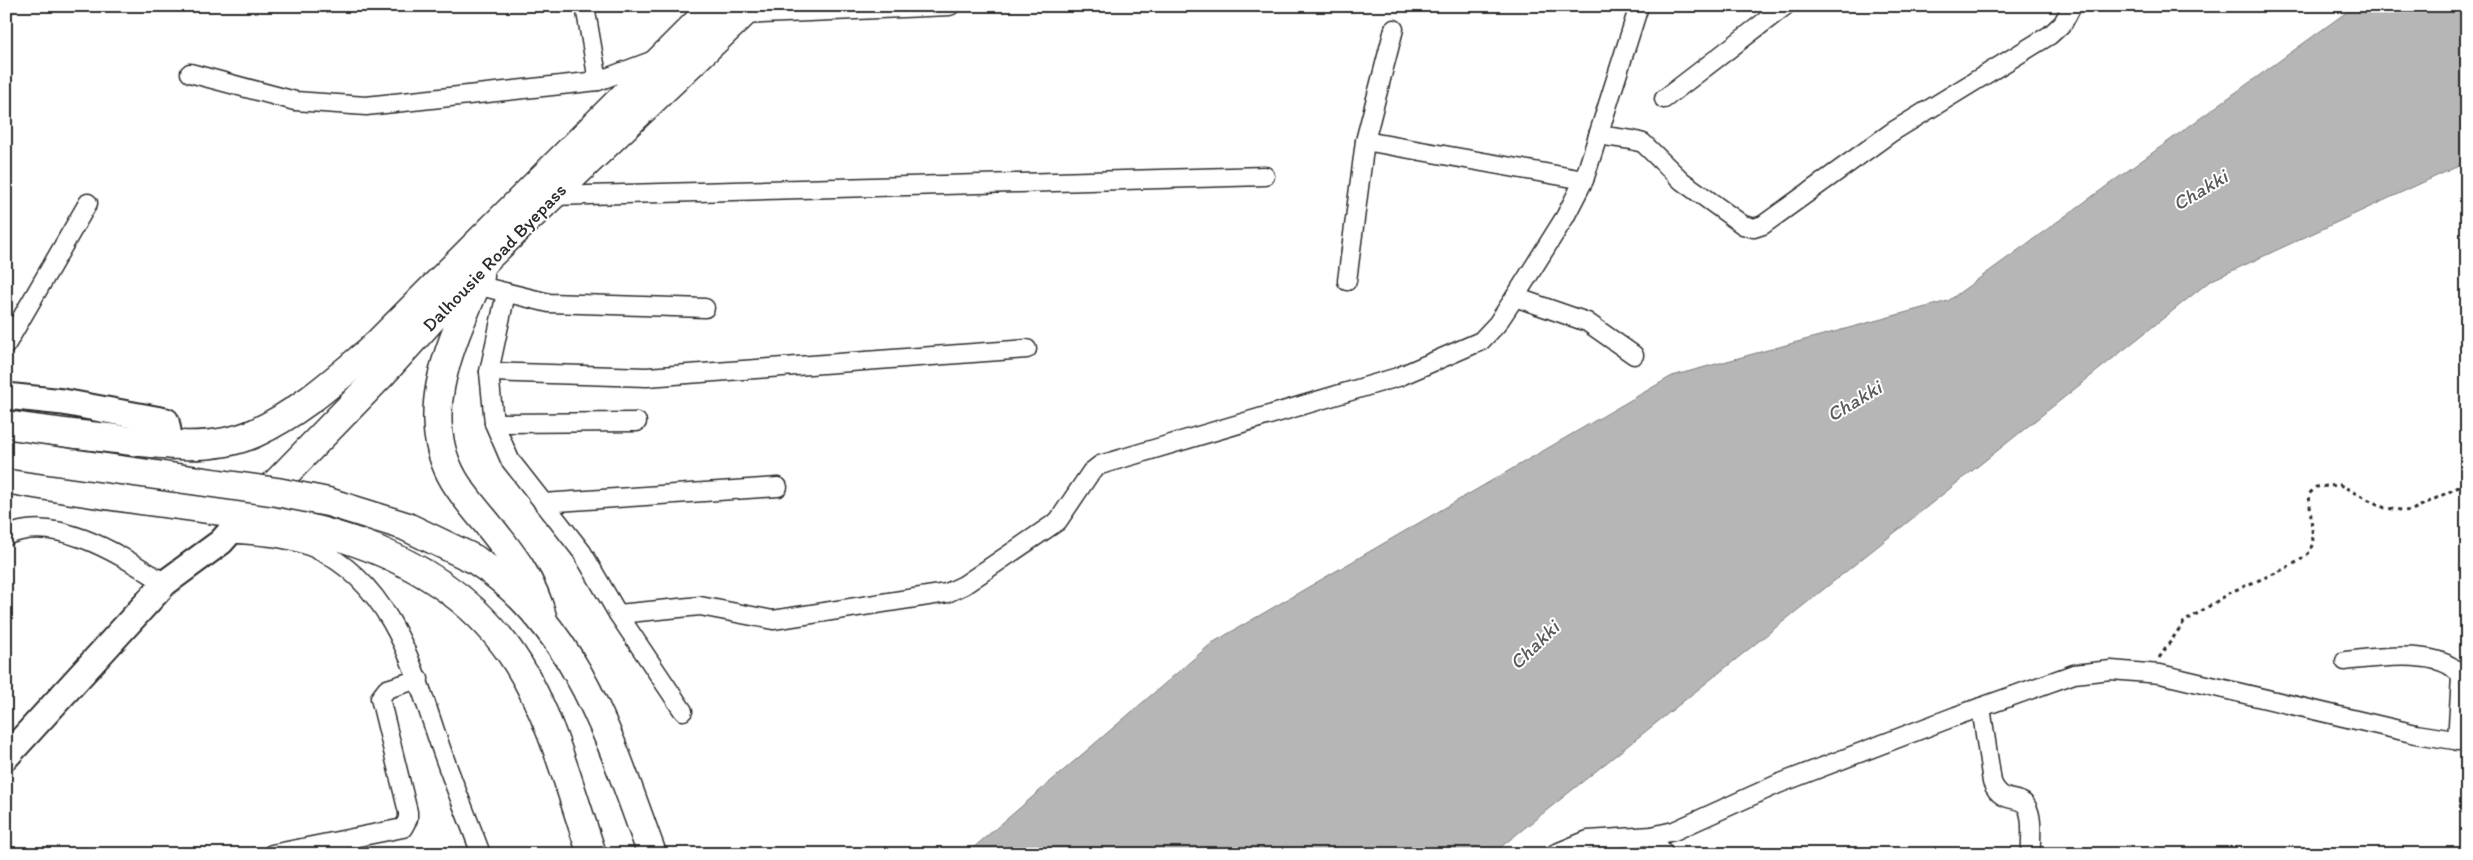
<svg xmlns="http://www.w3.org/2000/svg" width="2473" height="860" viewBox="0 0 2473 860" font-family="Itim,sans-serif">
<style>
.water{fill:#b6b6b6;stroke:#7e7e7e}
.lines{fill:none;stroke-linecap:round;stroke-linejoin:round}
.street-casing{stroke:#2b2b2b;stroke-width:21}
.secondary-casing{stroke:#2b2b2b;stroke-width:29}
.highway-casing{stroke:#2b2b2b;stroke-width:31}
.path{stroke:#2b2b2b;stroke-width:3;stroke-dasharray:4 4;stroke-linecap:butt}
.street{stroke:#fff;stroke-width:18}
.secondary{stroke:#fff;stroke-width:25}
.highway{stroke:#fff;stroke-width:28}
.highway-bridge-casing{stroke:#2b2b2b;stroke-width:31;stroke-linecap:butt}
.highway-bridge{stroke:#fff;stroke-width:28}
.labels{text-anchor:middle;stroke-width:4;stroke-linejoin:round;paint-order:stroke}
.street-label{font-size:19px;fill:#2b2b2b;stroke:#fff}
.water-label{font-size:20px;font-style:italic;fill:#5c5c5c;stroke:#fff}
</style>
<rect width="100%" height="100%" fill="#fff"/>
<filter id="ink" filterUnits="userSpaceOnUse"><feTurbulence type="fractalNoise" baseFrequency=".02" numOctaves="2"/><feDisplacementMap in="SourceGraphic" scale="10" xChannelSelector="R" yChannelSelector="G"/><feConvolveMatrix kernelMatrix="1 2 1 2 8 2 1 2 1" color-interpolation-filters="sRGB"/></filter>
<g filter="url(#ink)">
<!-- water -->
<path class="water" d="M2355,6H2467V162L2210,281L1492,854H966L1212,643L1672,376L1948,301Z"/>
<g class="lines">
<!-- street casing -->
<g class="street-casing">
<g id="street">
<path d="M585,6L598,81"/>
<path d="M741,15L950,6"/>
<path d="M190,73L295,101L366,106L598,81L654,60"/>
<path d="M1664,99L1785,6"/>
<path d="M1598,135L1632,140L1643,143L1682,181L1743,225L1754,228L1763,225L1892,132L2050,35L2063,23L2072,6"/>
<path d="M1365,141L1394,29"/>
<path d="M552,196L1265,176"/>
<path d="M1347,281L1365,141L1584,180"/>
<path d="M476,285L549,303L705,308"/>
<path d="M506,293L489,372L494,423L510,460L582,552L618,614L683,711"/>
<path d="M1515,297L1587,322L1634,355"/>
<path d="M6,345L88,203"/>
<path d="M489,372L647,377L1027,349"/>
<path d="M494,423L637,422"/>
<path d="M543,503L778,487"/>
<path d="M228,533C257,536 287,536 314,548C396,585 416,678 443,754C455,788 469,821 481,854"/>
<path d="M6,536C56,512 123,557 165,583"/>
<path d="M618,614L700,606L773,620L947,593L964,585L1058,521L1091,472L1100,465L1398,377L1481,341L1497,324L1515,297L1565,217L1584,180L1639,6"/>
<path d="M2345,661C2373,658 2445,647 2461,677L2457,741"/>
<path d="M1981,707L1992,782C2002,806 2020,794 2027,807C2034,819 2030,841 2031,854"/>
<path d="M1652,836L1664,854"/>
<path d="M272,854L403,828L408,819V812L380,698L387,689L419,679"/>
<path d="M1554,854L1588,840L1652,836L1674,831L1778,784L1956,716L2074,674L2111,670L2160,674L2416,734L2467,742"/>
</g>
</g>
<!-- secondary casing -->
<g class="secondary-casing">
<g id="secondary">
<path d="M6,396L63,402L166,421L171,446"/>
<path d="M6,757L165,583L221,542L245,515"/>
</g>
</g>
<!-- highway casing -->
<g class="highway-casing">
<g id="highway">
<path d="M480,276C453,340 415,413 454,480C463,495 475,509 486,522C511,553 533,580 543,620"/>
<path d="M6,425C40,430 74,434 108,438C155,444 210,453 255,433C299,413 335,380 372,349L714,6"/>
<path d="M6,479C55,488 105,495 155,502C288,519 440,539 518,664C552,718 571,793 592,854"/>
<path d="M255,505L380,376L488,257L751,6"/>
<path d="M474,559C579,627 611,743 652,854"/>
</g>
</g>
<!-- path -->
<path class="path" d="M2159,658L2184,622L2233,591L2278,572L2299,561L2310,552L2313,541L2309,494L2316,487L2340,485L2385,508L2410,511L2467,483"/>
<!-- street -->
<use href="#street" class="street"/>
<!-- secondary -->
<use href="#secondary" class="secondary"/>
<!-- highway -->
<use href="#highway" class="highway"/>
<!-- highway-bridge casing -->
<g class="highway-bridge-casing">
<path id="highway-bridge" d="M6,454L277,492L328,502L405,526L474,559"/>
</g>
<!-- highway-bridge -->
<use href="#highway-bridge" class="highway-bridge"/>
</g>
</g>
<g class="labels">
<!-- street labels -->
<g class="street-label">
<text transform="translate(494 257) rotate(-46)" y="7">Dalhousie Road Byepass</text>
</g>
<!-- water labels -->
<g class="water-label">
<text transform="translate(2200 190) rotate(-31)" y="7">Chakki</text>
<text transform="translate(1854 401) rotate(-31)" y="7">Chakki</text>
<text transform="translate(1534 645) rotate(-44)" y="7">Chakki</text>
</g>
</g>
<!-- margin -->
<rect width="2473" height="860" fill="none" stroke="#fff" stroke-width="25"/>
<rect x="12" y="12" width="2448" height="835" fill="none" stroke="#2b2b2b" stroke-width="2" filter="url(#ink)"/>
</svg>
